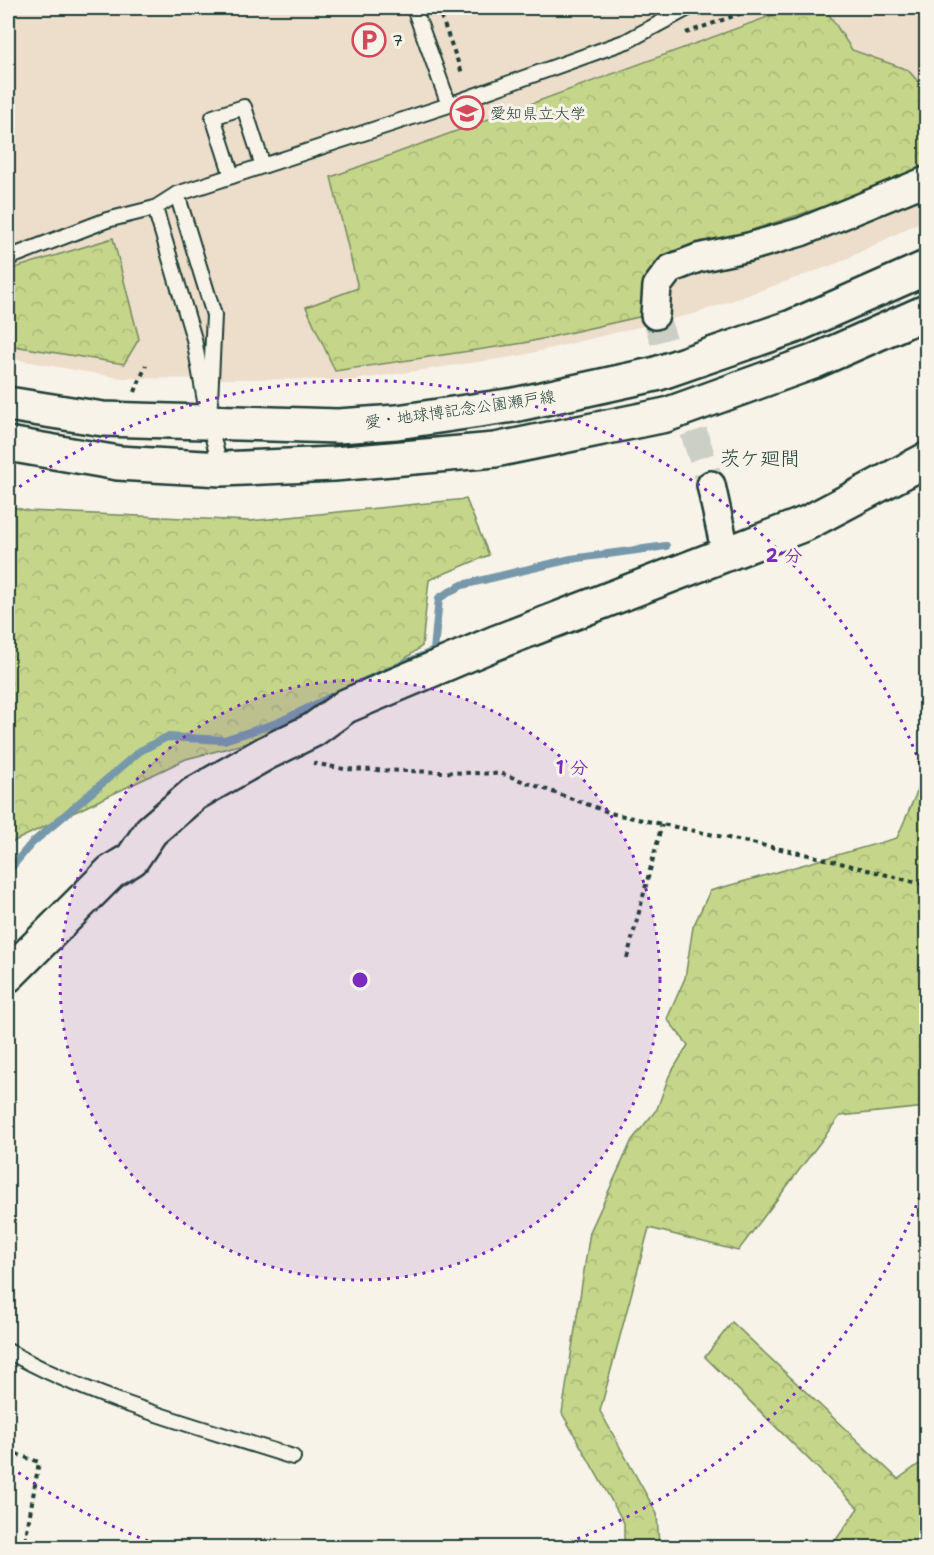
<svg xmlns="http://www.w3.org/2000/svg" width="934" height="1555" viewBox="0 0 934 1555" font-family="'Shantell Sans','Klee One',sans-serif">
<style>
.built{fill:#edddcb}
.forest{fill:url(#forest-crowns);stroke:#72895e;stroke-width:1.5}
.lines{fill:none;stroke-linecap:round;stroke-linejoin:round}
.stream{stroke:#7698aa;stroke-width:8}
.minor-tunnel{stroke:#cccfc4;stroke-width:27;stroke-dasharray:27 14;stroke-linecap:butt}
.service-casing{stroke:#1f3d34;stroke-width:18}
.minor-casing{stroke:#1f3d34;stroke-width:32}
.tertiary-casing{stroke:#1f3d34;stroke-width:38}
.secondary-casing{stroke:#1f3d34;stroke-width:38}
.path{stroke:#1f3d34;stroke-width:4;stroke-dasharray:4.5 4.5;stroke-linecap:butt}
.service{stroke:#f7f3e8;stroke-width:14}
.minor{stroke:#f7f3e8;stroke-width:27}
.tertiary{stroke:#f7f3e8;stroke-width:33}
.secondary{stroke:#f7f3e8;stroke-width:33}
.ring{fill:none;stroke:#7b2cbf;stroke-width:3;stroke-dasharray:3 6}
.labels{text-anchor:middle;stroke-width:6;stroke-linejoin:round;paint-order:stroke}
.poi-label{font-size:16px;fill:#1f3d34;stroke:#f7f3e8;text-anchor:start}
.street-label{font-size:16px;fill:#1f3d34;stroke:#f7f3e8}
.quarter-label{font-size:20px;fill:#1f3d34;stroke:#f7f3e8}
.centre{fill:#7b2cbf;stroke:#f7f3e8;stroke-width:3}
.ring-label{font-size:18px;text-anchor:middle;font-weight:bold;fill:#7b2cbf;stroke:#f7f3e8;stroke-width:6;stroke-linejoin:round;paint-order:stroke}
</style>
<defs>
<pattern id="forest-crowns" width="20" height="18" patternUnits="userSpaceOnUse" patternTransform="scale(1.5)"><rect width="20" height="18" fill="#c5d589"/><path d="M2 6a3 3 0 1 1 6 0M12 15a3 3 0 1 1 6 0" fill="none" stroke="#a9b877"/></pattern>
</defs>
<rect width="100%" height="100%" fill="#f7f3e8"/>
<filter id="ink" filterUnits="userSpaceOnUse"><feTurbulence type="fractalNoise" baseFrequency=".0167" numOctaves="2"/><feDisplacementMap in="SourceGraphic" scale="12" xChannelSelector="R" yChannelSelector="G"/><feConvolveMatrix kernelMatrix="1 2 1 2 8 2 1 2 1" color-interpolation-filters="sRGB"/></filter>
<g filter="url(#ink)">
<!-- built -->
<path class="built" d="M8,8H926V219L838,263L697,313L519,356L354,380L120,378L8,358Z"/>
<!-- forest -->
<g class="forest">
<path d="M792,8H825L852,50L908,70L926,91V173L676,255L643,316L524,343L335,371L306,307L358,288L331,177Z"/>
<path d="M113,238L139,339L124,364L8,345V270Z"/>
<path d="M466,499L489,555L429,580L422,646L316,725L186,759L8,844V506L29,511L250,521Z"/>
<path d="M926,771V1107L840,1116L738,1251L649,1228L600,1411L657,1514L659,1547H624V1523L562,1413L590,1232L632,1140L657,1109L669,1076L688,1045L667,1019L685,978L693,927L710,891L897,838Z"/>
<path d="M732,1322L898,1479L926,1459V1547H831L858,1508L705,1357Z"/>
</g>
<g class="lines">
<!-- stream -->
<g class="stream">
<path d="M360,683L434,651L439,598L462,585L571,559L666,546"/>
<path d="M8,869H10L31,844L140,751L167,737L224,740L277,723L339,693"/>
</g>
<!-- minor-tunnel -->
<path class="minor-tunnel" d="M655,315L711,485"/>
<!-- service casing -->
<g class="service-casing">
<g id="service">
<path d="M414,8L449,105"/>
<path d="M232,176L213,117L244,107L263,166"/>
<path d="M177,194L214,315L209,423L221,469"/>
<path d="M155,208L194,339L205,401"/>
<path d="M8,258L107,220L155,208L177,194L449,105L627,41L688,8"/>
<path d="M8,1351C96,1401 197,1426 293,1457"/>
</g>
</g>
<!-- minor casing -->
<g class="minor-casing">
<g id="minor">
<path d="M655,315L657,286L670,269L698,258L749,247L801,232L926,181"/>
<path d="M711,485L726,554"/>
</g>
</g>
<!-- tertiary casing -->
<g class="tertiary-casing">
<path id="tertiary" d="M8,975L111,872L132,859L151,831L194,794L266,753L313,730L346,706L495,643L807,523L926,460"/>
</g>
<!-- secondary casing -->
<g class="secondary-casing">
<g id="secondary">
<path d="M8,404L103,419L338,426L397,422L514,405L656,374L792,327L926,268"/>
<path d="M8,444L118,463L221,469L334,464L495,450L666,415L813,362L926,312"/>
</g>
</g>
<!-- path -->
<g class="path">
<path d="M438,8L462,73"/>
<path d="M910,8L926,13"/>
<path d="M686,33L756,8"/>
<path d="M135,392L146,365"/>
<path d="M313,763L344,769L503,774L614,814L809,855L926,885"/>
<path d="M627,958L662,824"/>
<path d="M8,1451L39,1462L24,1548"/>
</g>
<!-- service -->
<use href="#service" class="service"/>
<!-- minor -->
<use href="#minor" class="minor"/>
<!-- tertiary -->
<use href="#tertiary" class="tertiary"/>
<!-- secondary -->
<use href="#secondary" class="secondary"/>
</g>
</g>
<!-- distance rings -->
<circle cx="360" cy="980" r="300" fill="#7b2cbf" fill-opacity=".12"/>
<g class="ring">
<circle cx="360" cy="980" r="300"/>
<path d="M926 1180A600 600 0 0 1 555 1547M165 1547A600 600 0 0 1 12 1468M12 492A600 600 0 0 1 926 780"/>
</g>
<!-- icons -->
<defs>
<g id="parking-ring" transform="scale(1.725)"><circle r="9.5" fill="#f7f3e8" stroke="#d1495b" stroke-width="1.5"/><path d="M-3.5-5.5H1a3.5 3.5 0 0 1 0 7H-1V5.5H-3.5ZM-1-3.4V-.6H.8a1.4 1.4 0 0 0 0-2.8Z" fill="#d1495b"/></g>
<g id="university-ring" transform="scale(1.725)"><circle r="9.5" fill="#f7f3e8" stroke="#d1495b" stroke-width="1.5"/><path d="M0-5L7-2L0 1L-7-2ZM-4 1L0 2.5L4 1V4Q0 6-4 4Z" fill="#d1495b"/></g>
</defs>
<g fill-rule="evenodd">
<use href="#parking-ring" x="369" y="40"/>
<use href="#university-ring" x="467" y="113"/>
</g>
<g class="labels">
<!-- poi labels -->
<g class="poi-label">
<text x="392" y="46">7</text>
<text x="490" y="119">愛知県立大学</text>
</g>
<!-- street labels -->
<g class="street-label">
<text transform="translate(460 409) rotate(-8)" y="6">愛・地球博記念公園瀬戸線</text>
</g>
<!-- quarter labels -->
<g class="quarter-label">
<text x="760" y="465">茨ケ廻間</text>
</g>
</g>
<circle cx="360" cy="980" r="9" class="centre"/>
<g class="ring-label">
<text x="784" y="562">2 分</text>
<text x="572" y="774">1 分</text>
</g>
<!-- margin -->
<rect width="934" height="1555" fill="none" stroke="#f7f3e8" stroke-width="30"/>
<rect x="15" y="15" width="904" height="1525" fill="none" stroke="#1f3d34" stroke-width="2" filter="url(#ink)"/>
</svg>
